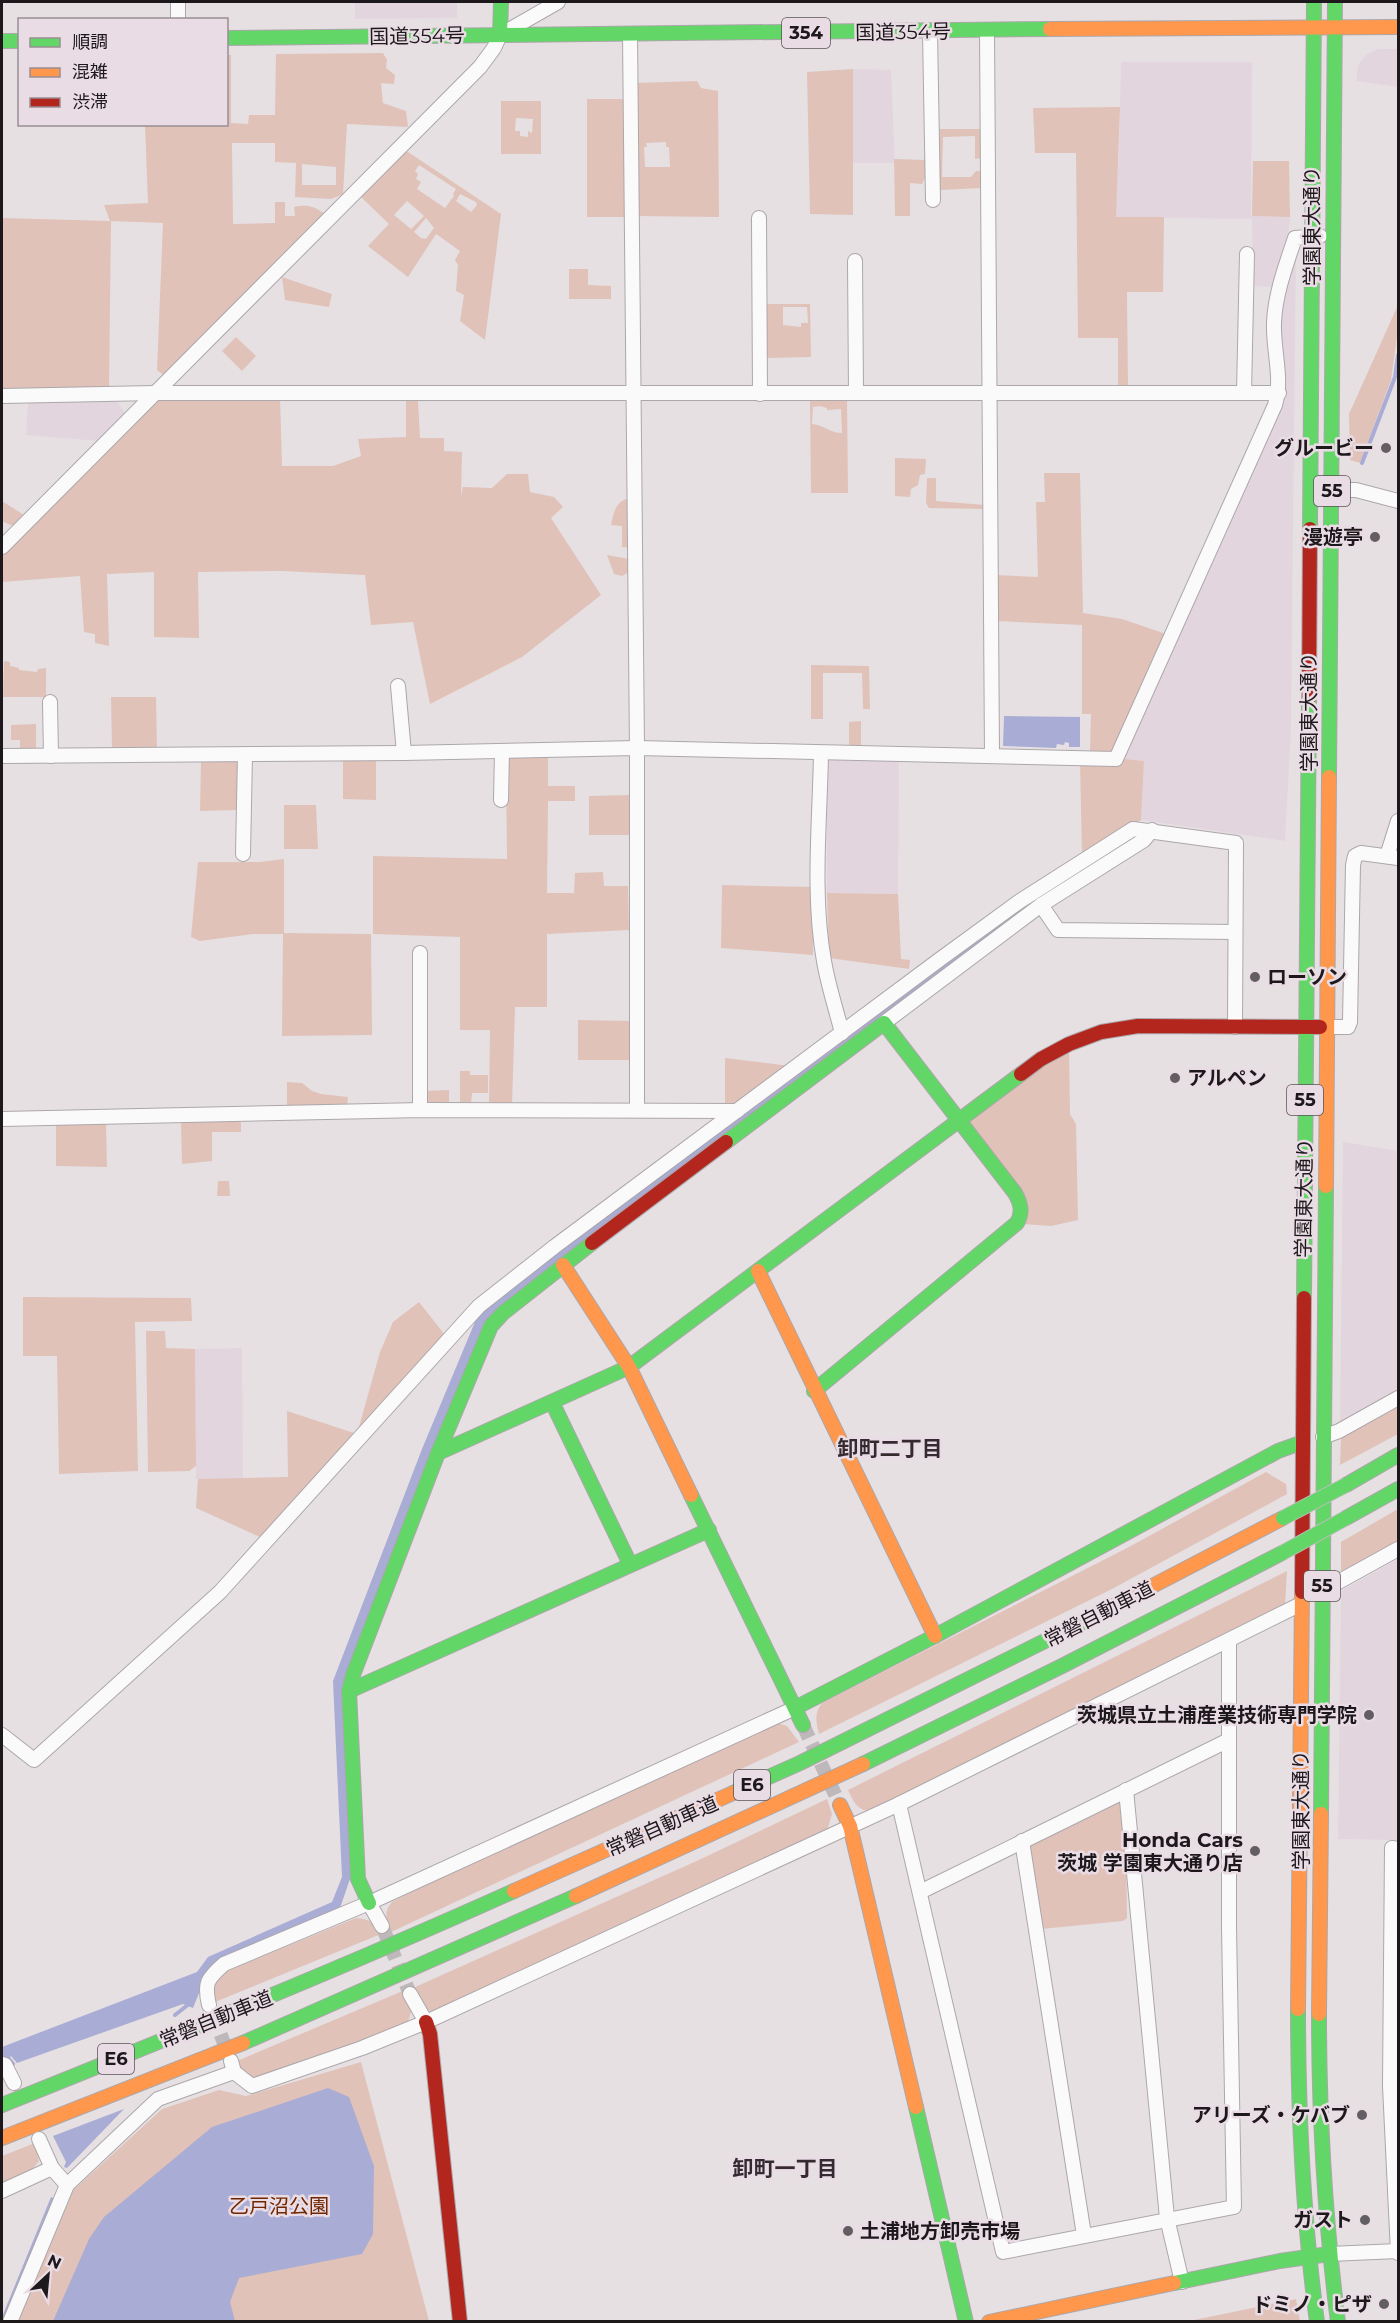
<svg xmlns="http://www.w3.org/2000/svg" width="1400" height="2323" viewBox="0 0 1400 2323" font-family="Montserrat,'Noto Sans JP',sans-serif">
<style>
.built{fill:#e3d5dd}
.green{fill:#e0c2b9;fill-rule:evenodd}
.water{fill:#a9acd4}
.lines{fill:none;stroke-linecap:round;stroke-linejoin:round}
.stream{stroke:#a9acd4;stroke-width:4}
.street-tunnel{stroke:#beb8bb;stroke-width:14;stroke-dasharray:14 7;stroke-linecap:butt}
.street-casing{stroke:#aca7aa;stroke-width:16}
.fast-casing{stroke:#aca7aa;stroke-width:16}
.slow-casing{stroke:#aca7aa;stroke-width:16}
.jam-casing{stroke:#aca7aa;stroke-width:16}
.street{stroke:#fbfafb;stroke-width:14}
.fast{stroke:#63d668;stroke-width:14}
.slow{stroke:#ff974d;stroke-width:14}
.jam{stroke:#b3261e;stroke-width:14}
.fast-bridge-casing{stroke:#c0bdbe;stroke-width:16;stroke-linecap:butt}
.fast-bridge{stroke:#63d668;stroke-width:14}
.poi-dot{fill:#635e61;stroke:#eadce4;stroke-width:2}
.labels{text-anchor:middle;stroke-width:5;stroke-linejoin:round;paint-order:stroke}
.shield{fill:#eadce4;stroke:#5a5357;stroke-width:1.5}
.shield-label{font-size:18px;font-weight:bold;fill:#1d181b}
.street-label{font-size:20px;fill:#1d181b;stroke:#eadce4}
.poi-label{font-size:20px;font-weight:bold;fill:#1d181b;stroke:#eadce4;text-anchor:end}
.park-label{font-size:20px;fill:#702600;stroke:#eadce4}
.neighbourhood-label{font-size:21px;font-weight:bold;fill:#342a30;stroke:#eadce4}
</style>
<rect width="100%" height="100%" fill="#e6e0e3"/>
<!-- built -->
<g class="built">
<path d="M355,2H457V18L355,19Z"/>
<path d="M1378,49H1397L1398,87L1356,81L1358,65L1367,54Z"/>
<path d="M1121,62H1252L1251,216L1290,217L1288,237L1273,287L1253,286L1252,219L1115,217L1119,155Z"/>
<path d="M853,69L891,70L895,163H853Z"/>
<path d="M1296,245L1291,728L1285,841L1141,820L1144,761L1124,759L1280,401L1277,320Z"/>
<path d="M116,399L126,415L99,441L26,435L28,401Z"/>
<path d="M827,760L899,761L898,894L827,893Z"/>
<path d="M1343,1142L1398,1151V1392L1340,1424Z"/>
<path d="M242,1348L243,1479H196L195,1349Z"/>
<path d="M1398,1559V1840L1338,1839L1341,1591Z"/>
</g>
<!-- green -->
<g class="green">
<path d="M383,53L387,60L386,68L395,75L394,84L381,83L383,103L406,111L408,127L347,124L343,194L331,199L295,197L296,163L275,162V143H232L233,224L275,223V202H285V216H295L294,207C307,204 313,206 324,213L166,377L157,370L163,223L111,221L109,388L2,389V218L110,221L104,205L148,203L145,125L226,124L227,55H231V123L248,124L249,115H275L276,54ZM302,164L336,167V185H302Z"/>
<path d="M853,69V215L810,214L807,72Z"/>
<path d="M697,81L701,88L718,91L719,217L637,216L636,83ZM666,142V147H669L670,167H645L644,147H647L646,143Z"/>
<path d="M587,99H626L628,217H587Z"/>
<path d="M501,101H541V154H501ZM516,118L533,119L532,133L528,131V137L520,136V131H515Z"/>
<path d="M1120,107L1116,217H1164L1163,292H1127L1128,387H1118V338H1078L1076,153H1035L1033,108Z"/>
<path d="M940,129H982L981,158L975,159V136L943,137L942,177H971L976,171H982V188L940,190Z"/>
<path d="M405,150L501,214L485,340L460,321L464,295L456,291L458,265L455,260L460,251L436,234L408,277L368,246L389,224L360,196ZM419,165L456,189L453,194L454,196L445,208L417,189L421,182L416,179L418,174L415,171ZM460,194L476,202L477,205L471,212L456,201ZM407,201L424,216L411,229L394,215ZM426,218L434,228L426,239L421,238L414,232Z"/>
<path d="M894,159L926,160V176L922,184L910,183V216H895Z"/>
<path d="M1253,161H1289L1290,217L1252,216Z"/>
<path d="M569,269H588V285L611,286V299H569Z"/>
<path d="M282,277L332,294L329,307L285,300Z"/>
<path d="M767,304H810L811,357L767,358ZM783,307H807L808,323H801V327L783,325Z"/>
<path d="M1398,305V330L1391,380L1360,463L1350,460L1349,414Z"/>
<path d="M236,337L256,356L242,371L222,351Z"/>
<path d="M280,397L282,466H333L361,456L358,439L406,437V401H418L420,438H444V451L462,452L461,495L463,487L492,488L507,474H528L530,492L554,497L563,507L551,518L601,595L522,657L430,704L413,622L371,625L365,575L282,571L198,572L199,638L154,637V572L107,574L109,646L95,643V634L84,632L80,576L2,582V556L158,399Z"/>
<path d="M810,399H847L848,493H811ZM820,406L827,408V410L841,409L842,433C830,433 824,425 812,424L813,407Z"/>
<path d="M895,458L926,459L925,474L920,475L918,485L911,489L910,497L895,496Z"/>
<path d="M1044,473H1080L1083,613L1122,619L1166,634L1114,749L1109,752L1090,753L1091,714H1082V625L996,621V575L1038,577L1036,502H1045Z"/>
<path d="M927,478H936V501L985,505L984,509L929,508L926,503Z"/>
<path d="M626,499L629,500L630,548L622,547V526L611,525C613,515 615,503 626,499Z"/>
<path d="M2,501L24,515L15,527L2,521Z"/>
<path d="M607,555L629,559V572L622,576L614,574Z"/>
<path d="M4,661L10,662V666L19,668V670L37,672L38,669L46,668V697H3Z"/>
<path d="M811,665L869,666L870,709H863L862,673H823V719H811Z"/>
<path d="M111,697H156L157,750L112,751Z"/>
<path d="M861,721V746L849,747V722Z"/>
<path d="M36,724V750H20V740H11V725Z"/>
<path d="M548,756V786H575V801H548L547,893H574L575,873L603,872L604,886H628L629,930L547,934V1007H515L512,1106L489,1105L490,1030H460V937L373,934V856L507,859L506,763L510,757Z"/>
<path d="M1124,759L1144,761L1141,820L1082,856L1080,762L1116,763Z"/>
<path d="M343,760H376V800L343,799Z"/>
<path d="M201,761H239L237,810L200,811Z"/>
<path d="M629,795V835H589V796Z"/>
<path d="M284,805H316L318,849H284Z"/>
<path d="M284,859V933L371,934L372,1035L282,1036L283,934H253L200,941L191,937L198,862H260Z"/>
<path d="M722,885L813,887V955L721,948Z"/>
<path d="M827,893L898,894L901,959L910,960L909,969L829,958Z"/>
<path d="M578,1020L630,1021V1060H578Z"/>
<path d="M1069,1048L1070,1114L1076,1124L1078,1220L1051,1226L1023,1224L966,1120Z"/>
<path d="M725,1058L790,1066L736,1105L725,1104Z"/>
<path d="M460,1071H470V1075H488V1093H472L471,1104H460Z"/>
<path d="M287,1082L302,1083L312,1091L321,1094L348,1097L347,1107L287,1106Z"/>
<path d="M449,1090V1106H430L426,1103L424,1091Z"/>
<path d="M238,1120L241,1123V1132H212V1161L182,1164L181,1122Z"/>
<path d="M106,1124L107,1167L56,1166V1125Z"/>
<path d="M218,1181H229L230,1196H217Z"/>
<path d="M23,1297L191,1298L192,1321L135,1322L138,1471L59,1474L57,1356H23Z"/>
<path d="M419,1302L445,1335L357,1434L260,1537L196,1508L198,1479L288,1477L287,1411L357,1434L380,1352L393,1322Z"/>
<path d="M146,1331H165L166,1348L195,1349L196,1466L189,1471L148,1472Z"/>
<path d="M1398,1406V1434L1340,1465L1341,1438Z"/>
<path d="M1266,1472L1286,1484L1287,1494L1112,1589L819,1734C816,1722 814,1713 822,1703L1129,1547Z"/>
<path d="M1398,1509V1544L1352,1570L1341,1572V1542Z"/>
<path d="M1287,1571L1285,1606L872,1811C857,1811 854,1802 848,1790Z"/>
<path d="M777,1723L787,1726L799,1742L391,1932C386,1920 383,1912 392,1902L451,1872Z"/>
<path d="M1125,1794L1127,1918L1123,1921L1041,1929L1026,1843Z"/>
<path d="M827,1799L832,1814L827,1831L443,2008L430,2011L421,2006L413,1988L701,1859Z"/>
<path d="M356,1918C369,1919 374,1922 381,1934L215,2002C212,1989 213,1983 222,1973Z"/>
<path d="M405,1990C411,2004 414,2010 407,2023L335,2053L258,2079C244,2077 241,2074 237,2061Z"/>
<path d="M361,2062L429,2321L15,2322L67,2196L162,2109L219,2090L246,2096Z"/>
<path d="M35,2143L39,2161L31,2171L2,2184V2156Z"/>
<path d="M1296,2299L1300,2321H1189Z"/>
</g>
<!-- water -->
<g class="water">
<path d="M1004,716L1080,717V747H1069V743L1065,742L1064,745L1057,744L1056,748L1003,746Z"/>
<path d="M1129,837L1133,841L492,1314L343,1685L351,1876L340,1908L213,1964L205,1978L193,2008L183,2004L17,2063L11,2056L7,2062L2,2061V2047L197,1972L208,1957L332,1902L342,1877L333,1681L422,1449L477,1317L486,1308L846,1035L1009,915Z"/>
<path d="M328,2088L349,2097L374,2166L373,2234L362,2254L239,2278L230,2302L235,2321H53L89,2239L104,2217L212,2127Z"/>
<path d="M124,2109L67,2168L64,2167L66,2162L53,2136Z"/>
<path d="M51,2197L57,2200L4,2321L2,2322V2317Z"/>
</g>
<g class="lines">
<!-- stream -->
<g class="stream">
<path d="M1362,463L1395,377L1398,355"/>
<path d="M175,2015L189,2004"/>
<path d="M2,2057L9,2059L13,2064"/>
</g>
<!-- street-tunnel -->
<g class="street-tunnel">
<path d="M803,1725L840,1805"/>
<path d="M382,1926L410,1994"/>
<path d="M213,2015L229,2056"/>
</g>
<!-- street casing -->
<g class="street-casing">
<g id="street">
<path d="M178,2V20"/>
<path d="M987,31L992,756"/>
<path d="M930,32L933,200"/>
<path d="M630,34L637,748V1110"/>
<path d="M759,218L760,394"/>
<path d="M855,261L856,393"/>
<path d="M1244,393L1247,254"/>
<path d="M2,396L155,393H1279"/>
<path d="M1325,490H1356L1398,501"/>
<path d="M2,547L480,67L494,48L500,35L558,2"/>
<path d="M398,686L404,753"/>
<path d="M50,702L51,756"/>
<path d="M821,753C820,820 812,895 824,961C828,985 836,1009 842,1033"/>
<path d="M2,756L404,753L637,748L1116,759L1275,405C1283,378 1273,351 1274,323C1275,294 1286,265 1295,238L1320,236"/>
<path d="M501,800L502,751"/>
<path d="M243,854L245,755"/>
<path d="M1387,856L1398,821"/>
<path d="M1041,905L1058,930L1235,932"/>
<path d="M884,1023L1041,905L1144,840L1152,830"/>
<path d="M1328,1027H1348L1350,1022L1353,865L1355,856L1361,853L1398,858"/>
<path d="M420,1110V953"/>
<path d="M2,1119L423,1110L737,1111"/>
<path d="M1323,1437L1339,1431L1398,1398"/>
<path d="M1322,1591L1398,1549"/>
<path d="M2,1735L34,1760L220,1592L479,1306L554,1247L939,960L1020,901L1133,829L1236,843L1235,1027"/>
<path d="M1126,1790L1167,2218L1182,2282"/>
<path d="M899,1804L1003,2252L1234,2207L1229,1927V1641"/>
<path d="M1022,1841L1084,2235"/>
<path d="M1398,1849L1392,1848L1390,2086L1398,2253"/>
<path d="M920,1892L1229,1740"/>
<path d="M369,1903L382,1926"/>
<path d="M410,1994L426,2022"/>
<path d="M209,2005C204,1983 207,1979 224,1964L369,1903L795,1708"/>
<path d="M231,2061L234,2072L252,2086L362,2048L426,2022L899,1804L1301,1604"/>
<path d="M2,2064L5,2065L14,2083"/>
<path d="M39,2139L52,2168L67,2185"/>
<path d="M2,2191L52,2168"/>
<path d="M1329,2254L1398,2251"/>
<path d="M10,2322L67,2185L158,2099L234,2072"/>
</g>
</g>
<!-- fast casing -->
<g class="fast-casing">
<g id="fast">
<path d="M500,35L501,2"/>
<path d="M226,38L1050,29"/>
<path d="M2,41H20"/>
<path d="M1310,529L1314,2"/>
<path d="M1329,777L1335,2"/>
<path d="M726,1142L884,1023L1015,1193C1021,1204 1023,1212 1017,1223L814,1391"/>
<path d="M1304,1298L1309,698"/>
<path d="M552,1402L630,1564"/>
<path d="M438,1453L629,1367L1021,1074"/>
<path d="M1346,1485L1398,1455"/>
<path d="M691,1495L803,1725"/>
<path d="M1346,1518L1398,1489"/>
<path d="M349,1691L709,1530"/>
<path d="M795,1708L935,1636L1278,1451L1303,1442"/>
<path d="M863,1764L1062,1666L1282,1553"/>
<path d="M733,1793L800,1763L1089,1619"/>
<path d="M1321,1814L1326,1186"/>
<path d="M369,1903L358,1879L349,1691L353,1675L438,1453L491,1326L503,1313L592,1243"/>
<path d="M1298,2009C1298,2113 1303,2218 1317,2322"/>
<path d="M1319,2014C1319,2118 1325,2220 1338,2322"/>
<path d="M243,2043L576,1896"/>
<path d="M2,2105C174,2036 345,1967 514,1891"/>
<path d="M916,2107L966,2322"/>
<path d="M1174,2283L1280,2261L1322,2255"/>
</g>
</g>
<!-- slow casing -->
<g class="slow-casing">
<g id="slow">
<path d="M1050,29L1398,27"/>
<path d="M1326,1186L1329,777"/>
<path d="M563,1265L629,1367L691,1495"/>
<path d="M758,1271L935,1636"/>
<path d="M1089,1619L1283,1518"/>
<path d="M840,1805L850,1826L916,2107"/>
<path d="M514,1891L733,1793"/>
<path d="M576,1896L863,1764"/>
<path d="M1298,2009L1302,1592"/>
<path d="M1319,2014L1321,1814"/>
<path d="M2,2138L243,2043"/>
<path d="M989,2322L1174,2283"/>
</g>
</g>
<!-- jam casing -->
<g class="jam-casing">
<g id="jam">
<path d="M1309,698L1310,529"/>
<path d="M1021,1074L1041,1059L1069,1044L1101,1032L1138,1026L1320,1027"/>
<path d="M592,1243L726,1142"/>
<path d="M1302,1592L1304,1298"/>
<path d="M426,2022L430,2034L460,2322"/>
</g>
</g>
<!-- street -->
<use href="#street" class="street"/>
<!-- fast -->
<use href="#fast" class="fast"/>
<!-- slow -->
<use href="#slow" class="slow"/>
<!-- jam -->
<use href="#jam" class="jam"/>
<!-- fast-bridge casing -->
<g class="fast-bridge-casing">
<g id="fast-bridge">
<path d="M1283,1518L1346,1485"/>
<path d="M1282,1553L1346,1518"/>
</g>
</g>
<!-- fast-bridge -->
<use href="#fast-bridge" class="fast-bridge"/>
</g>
<!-- markers -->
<g class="poi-dot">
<circle cx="1386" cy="448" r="6"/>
<circle cx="1375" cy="537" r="6"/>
<circle cx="1255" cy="977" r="6"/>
<circle cx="1175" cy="1078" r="6"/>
<circle cx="1369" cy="1715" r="6"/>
<circle cx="1255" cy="1851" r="6"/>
<circle cx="1362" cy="2115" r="6"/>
<circle cx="1365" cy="2220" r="6"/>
<circle cx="848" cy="2231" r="6"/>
<circle cx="1384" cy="2304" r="6"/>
</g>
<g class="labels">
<!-- shield labels -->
<g class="shield">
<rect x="782" y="18" width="48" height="30" rx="4.5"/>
<rect x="1314" y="476" width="36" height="30" rx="4.5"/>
<rect x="1287" y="1085" width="36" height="30" rx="4.5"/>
<rect x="1304" y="1571" width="36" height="30" rx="4.5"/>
<rect x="734" y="1770" width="36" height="30" rx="4.5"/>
<rect x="98" y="2044" width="36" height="30" rx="4.5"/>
</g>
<g class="shield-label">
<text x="806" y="39">354</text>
<text x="1332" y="497">55</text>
<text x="1305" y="1106">55</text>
<text x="1322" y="1592">55</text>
<text x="752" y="1791">E6</text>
<text x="116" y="2065">E6</text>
</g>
<!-- street labels -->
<g class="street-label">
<text transform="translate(903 32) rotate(-1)" y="7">国道354号</text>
<text transform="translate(417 36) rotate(-1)" y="7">国道354号</text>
<text transform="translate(1312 226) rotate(-90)" y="7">学園東大通り</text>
<text transform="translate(1309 712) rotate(-90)" y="7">学園東大通り</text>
<text transform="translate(1304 1198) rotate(-89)" y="7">学園東大通り</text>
<text transform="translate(1099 1614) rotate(-27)" y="7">常磐自動車道</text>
<text transform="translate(1301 1810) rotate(-90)" y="7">学園東大通り</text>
<text transform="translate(662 1826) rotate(-24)" y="7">常磐自動車道</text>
<text transform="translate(216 2019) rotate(-22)" y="7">常磐自動車道</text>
</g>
<!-- poi labels -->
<g class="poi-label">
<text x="1374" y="455">グルービー</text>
<text x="1363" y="544">漫遊亭</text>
<text x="1267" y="984" text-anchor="start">ローソン</text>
<text x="1187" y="1085" text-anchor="start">アルペン</text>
<text x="1357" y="1722">茨城県立土浦産業技術専門学院</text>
<text x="1243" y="1847">Honda Cars<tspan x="1243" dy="23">茨城 学園東大通り店</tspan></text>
<text x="1350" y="2122">アリーズ・ケバブ</text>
<text x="1353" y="2227">ガスト</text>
<text x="860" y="2238" text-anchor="start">土浦地方卸売市場</text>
<text x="1372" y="2311">ドミノ・ピザ</text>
</g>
<!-- park labels -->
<g class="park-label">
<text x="279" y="2213">乙戸沼公園</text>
</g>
<!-- neighbourhood labels -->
<g class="neighbourhood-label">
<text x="890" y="1456">卸町二丁目</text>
<text x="785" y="2176">卸町一丁目</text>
</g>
</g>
<!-- border -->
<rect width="1400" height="2323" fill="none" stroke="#1d181b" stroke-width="6"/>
<!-- legend -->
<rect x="18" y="18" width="210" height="108" fill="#eadce4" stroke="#988e94" stroke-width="1.5"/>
<rect x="30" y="38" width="30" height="9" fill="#63d668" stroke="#988e94" stroke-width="1.5"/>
<text x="72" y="48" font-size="18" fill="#1d181b">順調</text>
<rect x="30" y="68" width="30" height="9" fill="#ff974d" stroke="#988e94" stroke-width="1.5"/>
<text x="72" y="78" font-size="18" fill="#1d181b">混雑</text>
<rect x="30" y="98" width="30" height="9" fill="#b3261e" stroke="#988e94" stroke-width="1.5"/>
<text x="72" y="108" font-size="18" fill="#1d181b">渋滞</text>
<!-- north arrow -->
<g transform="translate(48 2275) rotate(26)" stroke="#eadce4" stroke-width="4.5" paint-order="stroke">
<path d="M0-4.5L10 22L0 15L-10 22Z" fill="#1d181b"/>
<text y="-9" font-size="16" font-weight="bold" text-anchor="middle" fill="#1d181b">N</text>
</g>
</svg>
